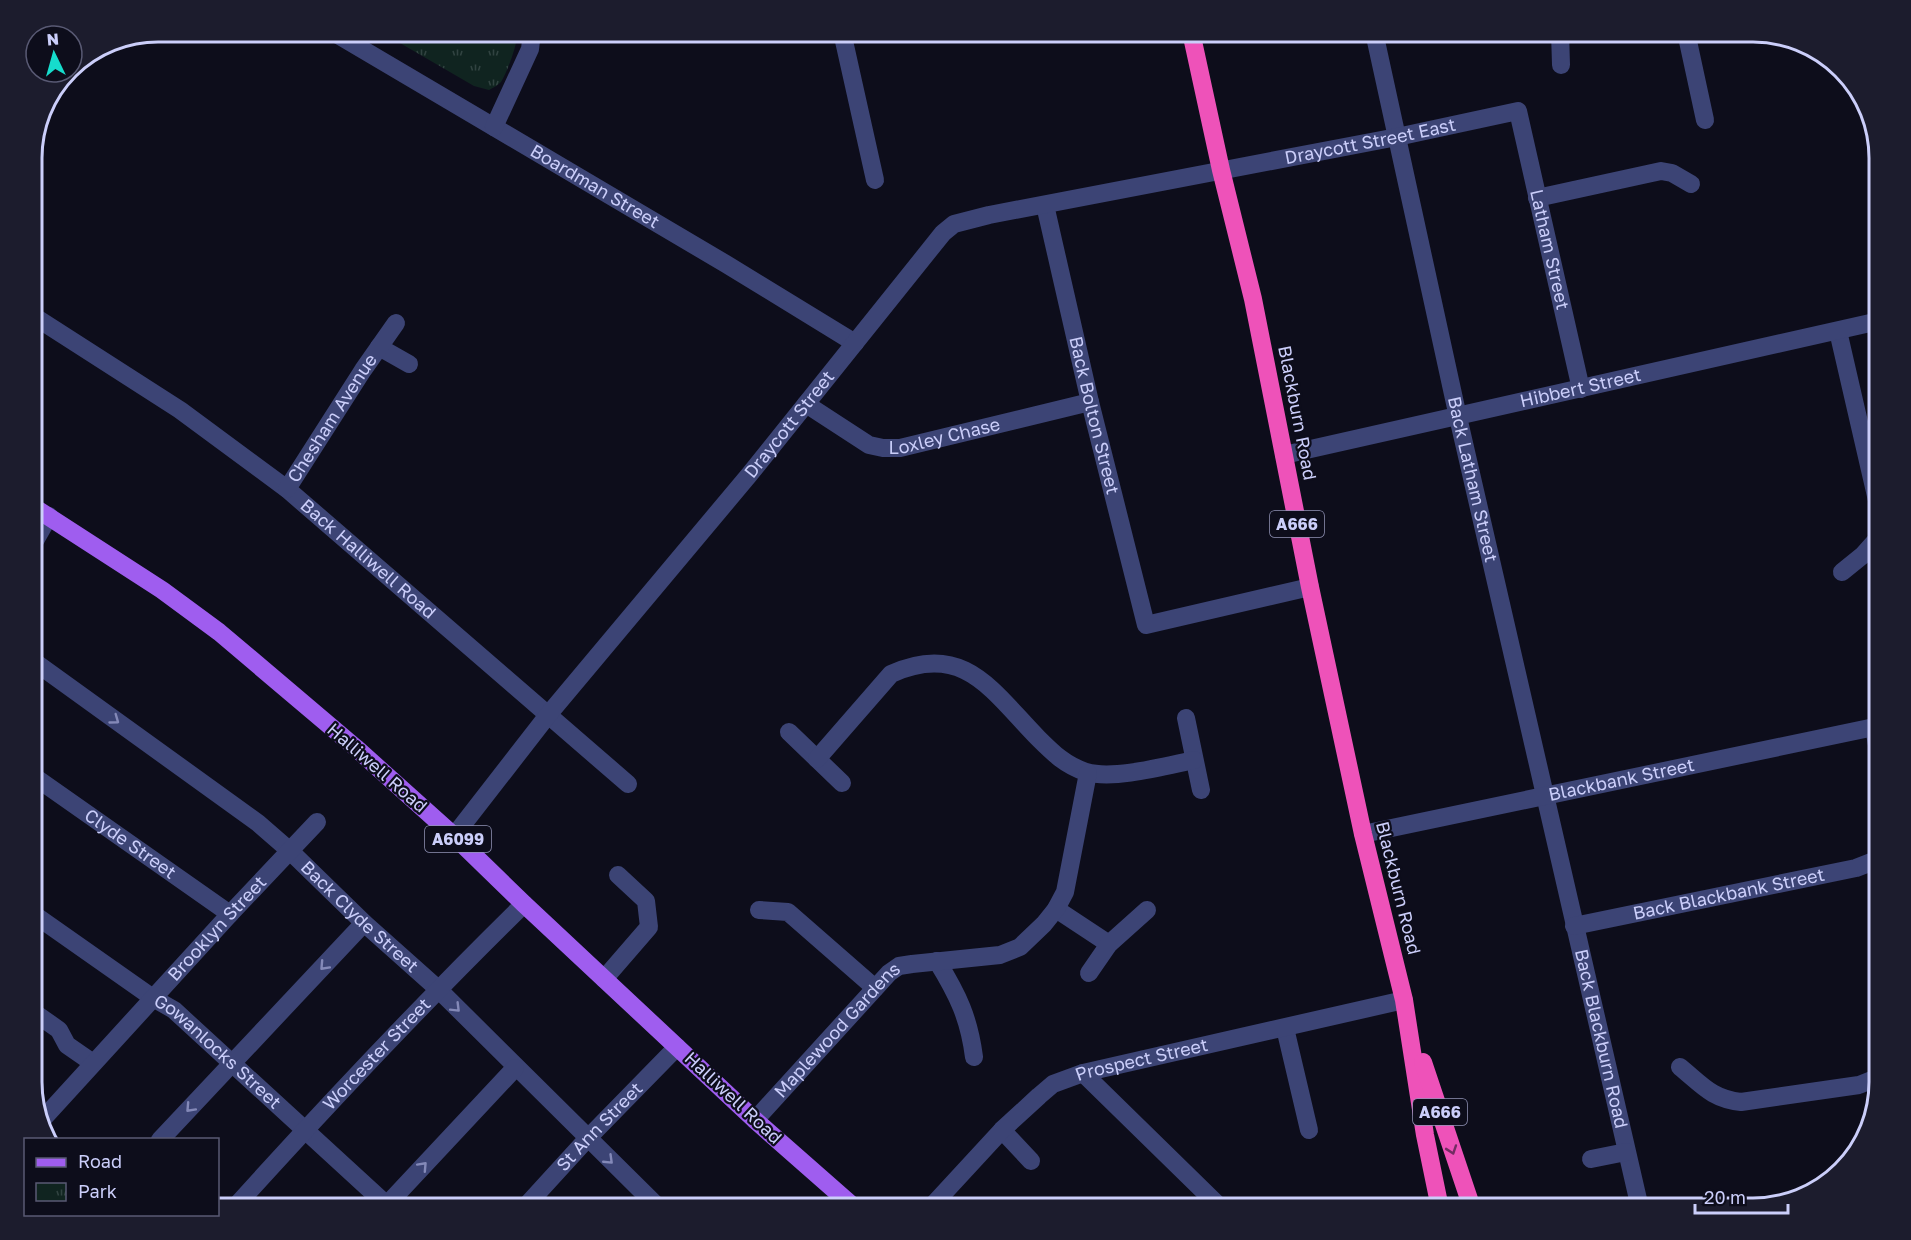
<svg xmlns="http://www.w3.org/2000/svg" width="1911" height="1240" viewBox="0 0 1911 1240" font-family="'Golos Text',sans-serif">
<style>
.park{fill:url(#park-tufts)}
.lines{fill:none;stroke-linecap:round;stroke-linejoin:round}
.minor{stroke:#3c4475;stroke-width:18}
.major{stroke:#9f5def;stroke-width:18}
.highway{stroke:#ee52b9;stroke-width:18}
.oneway{stroke:#8489b8}
.oneway2{stroke:#722c62}
.labels{text-anchor:middle;stroke-width:4.5;stroke-linejoin:round;paint-order:stroke}
.shield{fill:#0d0d1b;stroke:#9294b7;stroke-width:1.5}
.shield-label{font-size:16px;font-weight:bold;fill:#cbcefa}
.street-label{font-size:18px;fill:#cbcefa;stroke:#0d0d1b}
.rim{fill:none;stroke:#cbcefa;stroke-width:3}
</style>
<defs>
<pattern id="park-tufts" width="24" height="20" patternUnits="userSpaceOnUse" patternTransform="scale(1.5)"><rect width="24" height="20" fill="#102420"/><path d="M3 7l-1-3M5 7V3M7 7l1-3M15 17l-1-3M17 17v-4M19 17l1-3" fill="none" stroke="#314341"/></pattern>
</defs>
<rect width="100%" height="100%" fill="#0d0d1b"/>
<!-- park -->
<path class="park" d="M381,32H518C517,44 508,71 501,82C498,85 493,88 489,90L474,86Z"/>
<g class="lines">
<!-- minor -->
<g class="minor">
<path id="s1" d="M333,32L726,264L855,343"/>
<path d="M842,32L875,180"/>
<path id="s2" d="M1374,32L1458,417L1640,1208"/>
<path d="M1560,32L1561,65"/>
<path d="M1686,32L1705,120"/>
<path d="M494,127L530,49L532,32"/>
<path d="M1537,198L1661,171L1672,173L1691,184"/>
<path id="s3" d="M1045,205L1090,402L1146,625L1310,587"/>
<path id="s4" d="M32,315L180,410L287,489L628,784"/>
<path d="M1838,331L1879,509"/>
<path d="M379,347L409,364"/>
<path id="s5" d="M806,404L869,445L883,448H900L1090,402"/>
<path id="s6" d="M1284,455L1879,321"/>
<path id="s7" d="M287,489L363,370L396,323"/>
<path d="M32,546L49,516"/>
<path d="M1842,572L1863,555L1879,537"/>
<path id="s8" d="M32,660L258,823L289,850L364,923L438,989L659,1208"/>
<path d="M1186,718L1201,790"/>
<path d="M1874,727L1879,757"/>
<path d="M789,732L842,783"/>
<path d="M817,759L891,674C964,641 992,691 1038,738C1053,753 1065,765 1086,772C1114,780 1165,766 1194,760"/>
<path id="s9" d="M32,775L230,914"/>
<path id="s10" d="M1363,834L1879,726"/>
<path id="s11" d="M454,836L548,715L749,475L943,233L954,224L989,215L1397,137L1518,111L1581,389"/>
<path d="M1056,909L1109,944"/>
<path d="M759,910L788,912L875,988"/>
<path id="s12" d="M32,913L153,998L174,1010L390,1208"/>
<path id="s13" d="M1574,926L1856,868L1874,861L1879,856"/>
<path d="M937,961C958,995 969,1018 974,1057"/>
<path d="M1089,973L1109,944L1147,910"/>
<path d="M604,979L649,927L646,901L618,875"/>
<path d="M32,1011L59,1030L67,1045L93,1063"/>
<path d="M1285,1028L1309,1130"/>
<path d="M1680,1067C1702,1085 1712,1099 1741,1102L1859,1085L1879,1077"/>
<path d="M1083,1073L1221,1208"/>
<path id="s14" d="M755,1120L889,973L899,966L912,964L1000,955L1020,947L1044,924L1056,909L1065,892L1088,773"/>
<path id="s15" d="M41,1121L230,914L317,822"/>
<path d="M1002,1130L1031,1161"/>
<path d="M160,1140L364,923"/>
<path d="M1591,1159L1626,1152"/>
<path id="s16" d="M234,1208C328,1104 424,1002 524,904"/>
<path d="M384,1208L515,1068"/>
<path id="s17" d="M524,1208L587,1139L677,1047"/>
<path id="s18" d="M930,1208L1002,1130L1039,1096L1053,1084L1083,1073L1404,1000"/>
</g>
<!-- major -->
<path class="major" d="M32,506L162,590L219,632L356,748L454,836L524,904L755,1120L855,1208"/>
<!-- highway -->
<g class="highway">
<path d="M1191,32L1221,170L1253,299L1310,587L1363,834L1404,1000L1425,1135L1440,1208"/>
<path d="M1423,1062L1472,1208"/>
</g>
</g>
<!-- one-way arrows -->
<defs><path id="oneway-chevron" d="M-2-3.5L2.5 0L-2 3.5" fill="none" stroke-width="1.6" stroke-linecap="round" stroke-linejoin="round" transform="scale(1.5)"/></defs>
<g class="oneway">
<use href="#oneway-chevron" transform="translate(115 720) rotate(36)"/>
<use href="#oneway-chevron" transform="translate(324 966) rotate(133)"/>
<use href="#oneway-chevron" transform="translate(456 1008) rotate(45)"/>
<use href="#oneway-chevron" transform="translate(190 1108) rotate(133)"/>
<use href="#oneway-chevron" transform="translate(609 1160) rotate(44)"/>
<use href="#oneway-chevron" transform="translate(423 1166) rotate(-47)"/>
</g>
<use class="oneway2" href="#oneway-chevron" transform="translate(1452 1150) rotate(71)"/>
<g class="labels">
<!-- shield labels -->
<g class="shield">
<rect x="1270" y="511" width="54" height="26" rx="4.5"/>
<rect x="425" y="826" width="66" height="26" rx="4.5"/>
<rect x="1413" y="1099" width="54" height="26" rx="4.5"/>
</g>
<g class="shield-label">
<text x="1297" y="530">A666</text>
<text x="458" y="845">A6099</text>
<text x="1440" y="1118">A666</text>
</g>
<!-- street labels -->
<g class="street-label">
<text dy="6" stroke="none"><textPath href="#s11" startOffset="1215">Draycott Street East</textPath></text>
<text dy="6" stroke="none"><textPath href="#s1" startOffset="304">Boardman Street</textPath></text>
<text dy="6" stroke="none"><textPath href="#s11" startOffset="1508">Latham Street</textPath></text>
<text dy="6" stroke="none"><textPath href="#s6" startOffset="304">Hibbert Street</textPath></text>
<text transform="translate(1297 413) rotate(79)" y="6">Blackburn Road</text>
<text dy="6" stroke="none"><textPath href="#s3" startOffset="216">Back Bolton Street</textPath></text>
<text dy="6" stroke="none"><textPath href="#s7" startOffset="84">Chesham Avenue</textPath></text>
<text dy="6" stroke="none"><textPath href="#s11" startOffset="531">Draycott Street</textPath></text>
<text dy="6" stroke="none"><textPath href="#s5" startOffset="152">Loxley Chase</textPath></text>
<text dy="6" stroke="none"><textPath href="#s2" startOffset="458">Back Latham Street</textPath></text>
<text dy="6" stroke="none"><textPath href="#s4" startOffset="416">Back Halliwell Road</textPath></text>
<text transform="translate(377 768) rotate(41)" y="6">Halliwell Road</text>
<text dy="6" stroke="none"><textPath href="#s10" startOffset="264">Blackbank Street</textPath></text>
<text dy="6" stroke="none"><textPath href="#s9" startOffset="120">Clyde Street</textPath></text>
<text transform="translate(1398 888) rotate(76)" y="6">Blackburn Road</text>
<text dy="6" stroke="none"><textPath href="#s13" startOffset="158">Back Blackbank Street</textPath></text>
<text dy="6" stroke="none"><textPath href="#s8" startOffset="417">Back Clyde Street</textPath></text>
<text dy="6" stroke="none"><textPath href="#s15" startOffset="261">Brooklyn Street</textPath></text>
<text dy="6" stroke="none"><textPath href="#s14" startOffset="122">Maplewood Gardens</textPath></text>
<text dy="6" stroke="none"><textPath href="#s2" startOffset="1032">Back Blackburn Road</textPath></text>
<text dy="6" stroke="none"><textPath href="#s12" startOffset="232">Gowanlocks Street</textPath></text>
<text dy="6" stroke="none"><textPath href="#s16" startOffset="210">Worcester Street</textPath></text>
<text dy="6" stroke="none"><textPath href="#s18" startOffset="267">Prospect Street</textPath></text>
<text transform="translate(733 1098) rotate(43)" y="6">Halliwell Road</text>
<text dy="6" stroke="none"><textPath href="#s17" startOffset="111">St Ann Street</textPath></text>
</g>
</g>
<!-- crop -->
<path d="M0 0H1911V1240H0ZM158 42H1753A116 116 0 0 1 1869 158V1082A116 116 0 0 1 1753 1198H158A116 116 0 0 1 42 1082V158A116 116 0 0 1 158 42Z" fill="#1c1c2d" fill-rule="evenodd"/>
<path class="rim" d="M158 42H1753A116 116 0 0 1 1869 158V1082A116 116 0 0 1 1753 1198H158A116 116 0 0 1 42 1082V158A116 116 0 0 1 158 42Z"/>
<!-- legend -->
<rect x="24" y="1138" width="195" height="78" fill="#0d0d1b" stroke="#595a74" stroke-width="1.5"/>
<rect x="36" y="1158" width="30" height="9" fill="#9f5def" stroke="#595a74" stroke-width="1.5"/>
<text x="78" y="1168" font-size="18" fill="#cbcefa">Road</text>
<rect x="36" y="1183" width="30" height="18" fill="url(#park-tufts)" stroke="#595a74" stroke-width="1.5"/>
<text x="78" y="1198" font-size="18" fill="#cbcefa">Park</text>
<!-- north arrow -->
<g transform="translate(54 54) rotate(355)"><circle r="28" fill="#0d0d1b" stroke="#595a74" stroke-width="1.5"/>
<path d="M0-4.5L10 22L0 15L-10 22Z" fill="#16dccc"/>
<text y="-9" font-size="16" font-weight="bold" text-anchor="middle" fill="#cbcefa">N</text>
</g>
<!-- scale -->
<path d="M1695 1204v9h93v-9" fill="none" stroke="#cbcefa" stroke-width="3"/>
<text x="1704" y="1204" font-size="18" fill="#cbcefa" stroke="#0d0d1b" stroke-width="4.5" paint-order="stroke">20 m</text>
</svg>
